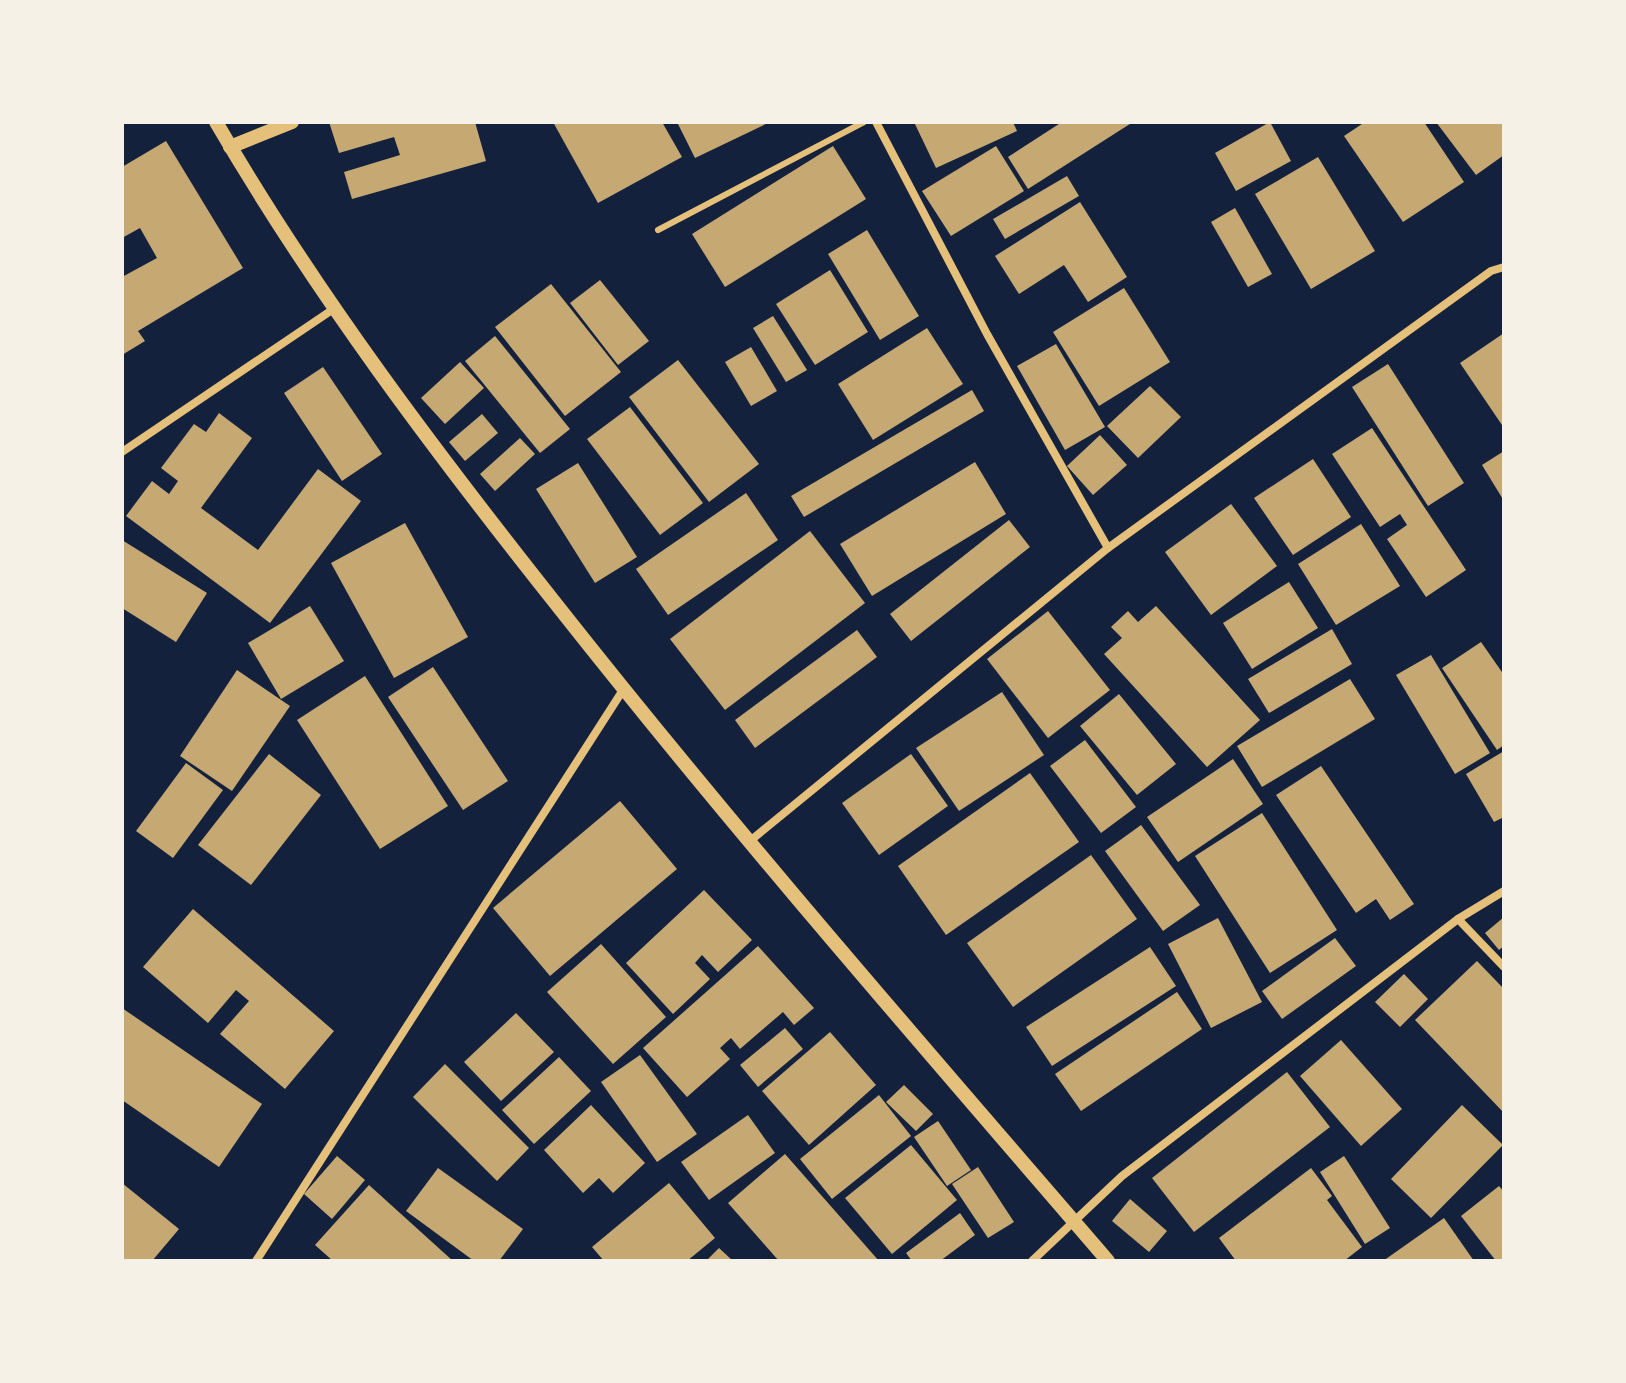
<svg xmlns="http://www.w3.org/2000/svg" width="1626" height="1383" viewBox="0 0 1626 1383" font-family="'DM Sans',sans-serif">
<style>
.building{fill:#c6a872}
.lines{fill:none;stroke-linecap:round;stroke-linejoin:round}
.service{stroke:#e5c07b;stroke-width:6}
.minor{stroke:#e5c07b;stroke-width:8}
.tertiary{stroke:#e5c07b;stroke-width:14}
</style>
<rect width="100%" height="100%" fill="#14213d"/>
<!-- building -->
<g class="building">
<path d="M329,122H475L486,161L352,199L344,172L400,155L394,137L339,153Z"/>
<path d="M553,122H662L682,157L598,203Z"/>
<path d="M677,122H770L695,158Z"/>
<path d="M914,122H1013L1017,131L936,168Z"/>
<path d="M1062,122H1133L1028,189L1008,157Z"/>
<path d="M1270,122L1291,161L1236,191L1215,153Z"/>
<path d="M1365,122H1424L1464,182L1403,222L1344,136Z"/>
<path d="M1436,122H1504V155L1476,175Z"/>
<path d="M166,141L243,268L138,331L145,341L122,355V277L157,258L140,228L122,238V167Z"/>
<path d="M833,146L866,199L725,287L692,234Z"/>
<path d="M996,146L1024,191L951,236L922,191Z"/>
<path d="M1318,157L1375,251L1311,289L1255,194Z"/>
<path d="M1067,176L1079,196L1005,239L993,219Z"/>
<path d="M1080,202L1127,277L1088,302L1064,265L1019,294L995,256Z"/>
<path d="M1235,208L1272,274L1248,287L1211,222Z"/>
<path d="M867,230L919,316L880,340L828,254Z"/>
<path d="M830,270L868,332L815,365L776,304Z"/>
<path d="M600,280L649,341L618,365L570,303Z"/>
<path d="M551,284L621,372L565,416L495,327Z"/>
<path d="M1124,288L1170,362L1099,406L1053,332Z"/>
<path d="M773,316L807,370L786,382L753,328Z"/>
<path d="M927,328L963,384L873,440L838,384Z"/>
<path d="M1504,333V428L1460,363Z"/>
<path d="M495,336L570,429L540,453L465,361Z"/>
<path d="M1056,344L1105,427L1065,450L1017,366Z"/>
<path d="M751,347L777,391L751,406L725,362Z"/>
<path d="M678,360L759,464L709,502L629,397Z"/>
<path d="M460,362L484,388L445,424L421,398Z"/>
<path d="M1388,364L1464,483L1428,506L1352,387Z"/>
<path d="M323,367L382,454L342,481L284,393Z"/>
<path d="M1150,386L1181,417L1138,458L1107,426Z"/>
<path d="M972,390L984,411L804,517L791,496Z"/>
<path d="M630,407L703,503L660,535L587,439Z"/>
<path d="M219,413L252,438L201,508L258,550L318,469L361,501L270,623L126,516L152,481L169,494L178,481L161,468L194,424L206,432Z"/>
<path d="M482,414L498,433L465,461L449,442Z"/>
<path d="M1372,428L1466,570L1426,597L1387,539L1407,525L1400,514L1380,527L1332,454Z"/>
<path d="M1100,435L1127,465L1093,495L1067,466Z"/>
<path d="M520,438L535,454L495,491L480,474Z"/>
<path d="M1504,451V501L1482,465Z"/>
<path d="M1313,459L1351,517L1293,555L1254,498Z"/>
<path d="M975,462L1006,514L872,596L840,544Z"/>
<path d="M578,463L637,557L595,583L536,489Z"/>
<path d="M746,493L778,540L668,615L636,569Z"/>
<path d="M1231,504L1277,566L1211,615L1165,552Z"/>
<path d="M1009,520L1030,547L911,641L890,614Z"/>
<path d="M405,523L468,637L394,678L331,563Z"/>
<path d="M1361,524L1400,586L1336,625L1298,564Z"/>
<path d="M810,531L865,603L725,710L670,639Z"/>
<path d="M122,540L207,593L176,642L122,608Z"/>
<path d="M1289,582L1318,628L1252,669L1223,623Z"/>
<path d="M310,606L344,661L281,699L248,643Z"/>
<path d="M1156,606L1260,720L1207,767L1104,654L1122,638L1111,627L1128,611L1138,622Z"/>
<path d="M1048,611L1110,690L1048,738L987,659Z"/>
<path d="M1332,629L1352,664L1269,713L1248,679Z"/>
<path d="M857,630L877,657L755,748L735,720Z"/>
<path d="M1481,642L1504,675V745L1497,750L1442,668Z"/>
<path d="M1431,655L1490,753L1455,774L1396,675Z"/>
<path d="M433,667L508,781L463,810L388,697Z"/>
<path d="M237,670L290,706L232,791L180,756Z"/>
<path d="M365,676L448,806L380,849L297,720Z"/>
<path d="M1350,679L1375,719L1262,787L1237,746Z"/>
<path d="M1002,692L1044,755L959,811L916,748Z"/>
<path d="M1119,694L1176,764L1137,795L1080,726Z"/>
<path d="M1085,740L1136,807L1101,833L1050,766Z"/>
<path d="M1504,751V817L1494,822L1466,774Z"/>
<path d="M269,754L321,795L251,885L198,845Z"/>
<path d="M911,754L948,806L879,855L842,803Z"/>
<path d="M1233,759L1263,804L1178,862L1147,817Z"/>
<path d="M186,763L223,790L173,858L136,831Z"/>
<path d="M1321,766L1414,904L1390,920L1376,899L1356,913L1276,795Z"/>
<path d="M1030,773L1079,842L946,935L898,866Z"/>
<path d="M620,801L677,869L550,976L493,908Z"/>
<path d="M1262,813L1337,930L1270,973L1195,856Z"/>
<path d="M1141,825L1200,905L1163,931L1105,851Z"/>
<path d="M1091,855L1137,919L1013,1007L967,943Z"/>
<path d="M704,890L752,940L718,972L702,955L695,963L710,979L673,1014L626,963Z"/>
<path d="M193,909L334,1031L285,1089L220,1034L249,1001L236,990L208,1023L143,967Z"/>
<path d="M1504,917V946L1499,950L1485,933Z"/>
<path d="M1218,918L1262,1002L1211,1028L1168,944Z"/>
<path d="M1335,938L1356,966L1282,1019L1262,991Z"/>
<path d="M601,944L666,1017L613,1064L547,992Z"/>
<path d="M758,946L814,1008L794,1025L783,1012L740,1049L731,1038L720,1048L730,1059L687,1097L643,1048Z"/>
<path d="M1150,947L1176,986L1052,1066L1026,1027Z"/>
<path d="M1477,961L1504,989V1113L1415,1020Z"/>
<path d="M1404,974L1428,999L1400,1027L1375,1002Z"/>
<path d="M1177,992L1202,1029L1081,1111L1055,1074Z"/>
<path d="M122,1008L262,1104L219,1167L122,1100Z"/>
<path d="M516,1013L554,1052L501,1101L464,1062Z"/>
<path d="M785,1028L803,1049L758,1087L740,1065Z"/>
<path d="M830,1032L876,1085L809,1145L762,1091Z"/>
<path d="M1341,1040L1402,1109L1361,1146L1300,1076Z"/>
<path d="M640,1055L697,1134L657,1162L601,1082Z"/>
<path d="M559,1057L591,1091L534,1144L502,1110Z"/>
<path d="M445,1064L529,1148L497,1181L413,1097Z"/>
<path d="M1287,1072L1330,1127L1194,1232L1152,1178Z"/>
<path d="M904,1085L933,1114L916,1131L886,1102Z"/>
<path d="M879,1095L911,1136L832,1199L800,1159Z"/>
<path d="M591,1105L645,1163L613,1193L599,1178L583,1193L544,1150Z"/>
<path d="M1462,1105L1503,1145L1431,1218L1391,1179Z"/>
<path d="M748,1115L775,1153L709,1200L681,1162Z"/>
<path d="M938,1121L971,1170L947,1186L914,1137Z"/>
<path d="M911,1145L957,1200L892,1254L845,1198Z"/>
<path d="M785,1154L879,1261H779L728,1203Z"/>
<path d="M337,1156L365,1180L332,1219L304,1194Z"/>
<path d="M1344,1156L1390,1228L1365,1244L1320,1172Z"/>
<path d="M978,1167L1014,1222L988,1238L952,1184Z"/>
<path d="M438,1168L523,1229L499,1261H474L406,1211Z"/>
<path d="M1311,1168L1332,1196L1327,1200L1362,1247L1344,1261H1236L1219,1238Z"/>
<path d="M122,1183L179,1229L152,1261H122Z"/>
<path d="M669,1183L715,1238L687,1261H604L592,1247Z"/>
<path d="M369,1185L453,1261H333L315,1245Z"/>
<path d="M1499,1186L1504,1192V1261H1496L1461,1216Z"/>
<path d="M1130,1199L1167,1231L1149,1252L1112,1221Z"/>
<path d="M960,1213L975,1235L940,1261H912L906,1253Z"/>
<path d="M1444,1218L1474,1261H1383Z"/>
<path d="M719,1248L733,1261H706Z"/>
</g>
<g class="lines">
<!-- service -->
<path class="service" d="M658,230L864,122"/>
<!-- minor -->
<g class="minor">
<path d="M876,122L987,334L1108,548"/>
<path d="M122,452L335,308"/>
<path d="M750,841L1108,548L1491,271L1504,267"/>
<path d="M1458,919L1504,967"/>
<path d="M256,1261L623,690"/>
<path d="M1032,1261L1122,1176L1458,919L1504,891"/>
</g>
<!-- tertiary -->
<g class="tertiary">
<path d="M216,122C316,294 437,454 560,609C736,832 923,1046 1108,1261"/>
<path d="M230,147L292,122"/>
</g>
</g>
<!-- border -->
<rect width="1626" height="1383" fill="none" stroke="#f6f1e7" stroke-width="248"/>
</svg>
